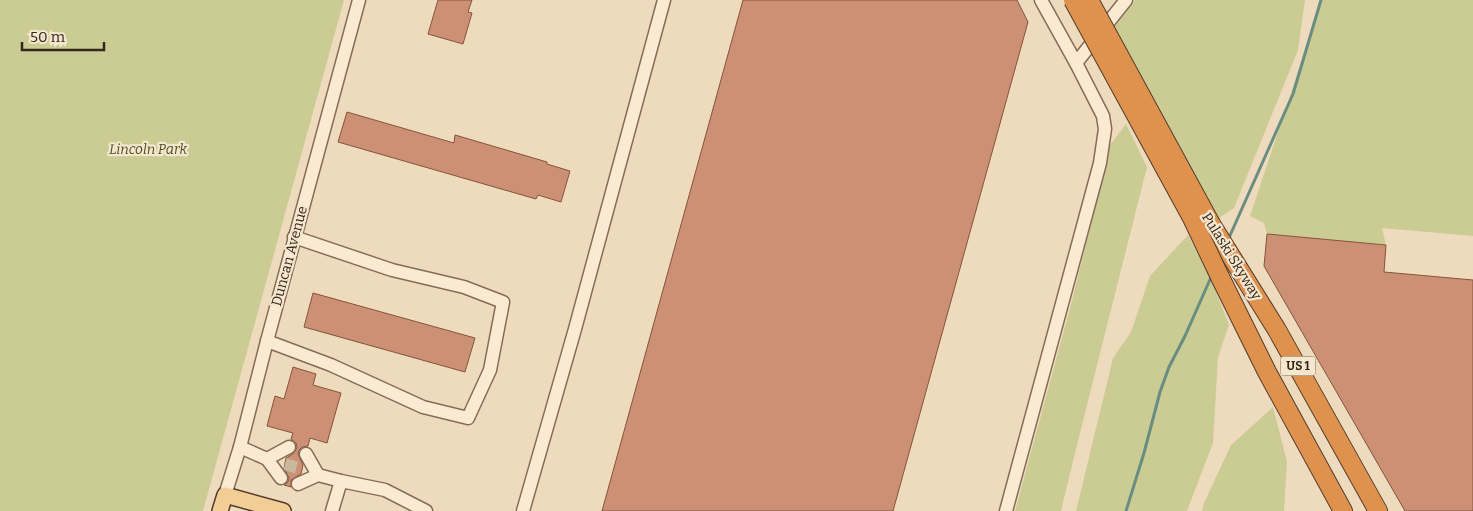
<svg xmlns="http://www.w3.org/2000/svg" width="1473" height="511" viewBox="0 0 1473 511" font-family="Bitter,serif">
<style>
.green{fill:#cacc93}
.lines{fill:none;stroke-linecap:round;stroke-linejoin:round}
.stream{stroke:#698d81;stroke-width:3}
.building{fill:#cc9174;stroke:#85533d}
.minor-tunnel{stroke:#c9b79e;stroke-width:12;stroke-dasharray:12 6;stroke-linecap:butt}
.minor-casing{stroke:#866c57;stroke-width:15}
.major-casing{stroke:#533b2c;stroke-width:18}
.highway-casing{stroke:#533b2c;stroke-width:20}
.minor{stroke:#f9ead1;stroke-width:12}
.major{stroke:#f2cd95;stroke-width:15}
.highway{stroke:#df924d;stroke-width:18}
.highway-bridge-casing{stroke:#533b2c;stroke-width:20;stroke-linecap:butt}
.highway-bridge{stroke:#df924d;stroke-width:18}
.labels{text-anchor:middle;stroke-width:4.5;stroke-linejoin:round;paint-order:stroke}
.shield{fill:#f5e6ce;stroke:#6f6051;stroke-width:1}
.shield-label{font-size:12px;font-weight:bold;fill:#35261c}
.park-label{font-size:14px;font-style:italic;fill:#4a5222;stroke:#f5e6ce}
.street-label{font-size:14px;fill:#35261c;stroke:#f5e6ce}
</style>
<rect width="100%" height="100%" fill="#eedbbe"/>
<!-- green -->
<g class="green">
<path d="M0,0H344L203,511H0Z"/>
<path d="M1135,0H1305L1298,50L1234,208L1219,218L1114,28Z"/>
<path d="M1322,0H1473V236L1382,228L1386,245L1267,234L1264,223L1250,216Z"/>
<path d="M1126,124L1147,167L1078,441L1061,511H1015L1072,301L1110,145Z"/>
<path d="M1188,235L1211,279L1229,325L1218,357L1213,443L1187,511H1076L1113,358L1131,332L1150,276Z"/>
<path d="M1273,407L1287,462L1284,511H1202L1204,503L1231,445Z"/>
</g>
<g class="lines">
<!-- stream -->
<g class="stream">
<path d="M1228,240L1293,94L1321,0"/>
<path d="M1126,511L1144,453L1160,392L1169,367L1185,336L1212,275"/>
</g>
</g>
<!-- building -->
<g class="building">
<path d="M438,0H472L468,12L472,13L463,44L428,34Z"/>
<path d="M743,0H1017L1028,22L893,511H602Z"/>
<path d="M347,112L454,143L455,135L547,162V164L570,171L561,202L538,195L536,199L338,142Z"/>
<path d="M1267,234L1386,245L1384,272L1473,280V511H1405L1264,266Z"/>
<path d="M313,293L475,338L465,372L304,327Z"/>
<path d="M293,367L316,374L313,385L341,393L327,443L310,438L308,446L302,447L299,450L298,454L303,465L301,474L291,480V487L284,485L288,482L289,478L284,468L286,458L293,454L297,448L296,443L291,439L293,433L267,426L275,396L284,399Z"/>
</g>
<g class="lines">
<!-- minor-tunnel -->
<path class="minor-tunnel" d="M285,464L302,469"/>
<!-- minor casing -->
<g class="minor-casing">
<g id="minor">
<path d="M1076,63L1126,0"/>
<path d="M267,341L331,365L423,407L468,418L490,370L503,302L464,287L392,270L294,237"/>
<path d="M240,447L267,459L281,478"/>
<path d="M306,454L318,475"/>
<path d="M267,459L289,447"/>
<path d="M341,481L385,490L426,511"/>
<path d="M298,484L318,475L341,481L332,511"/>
<path d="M225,495L240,447L267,341L359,0"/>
<path d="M523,511L575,329L664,0"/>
<path d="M1006,511L1100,163L1105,129L1103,116L1076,63L1041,0"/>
</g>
</g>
<!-- major casing -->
<g class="major-casing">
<path id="major" d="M220,511L225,495L283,511"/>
</g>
<!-- highway casing -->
<g class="highway-casing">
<g id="highway">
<path d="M1211,224L1277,330L1378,511"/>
<path d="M1220,277L1267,372L1343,511"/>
</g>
</g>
<!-- minor -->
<use href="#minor" class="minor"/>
<!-- major -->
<use href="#major" class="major"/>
<!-- highway -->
<use href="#highway" class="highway"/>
<!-- highway-bridge casing -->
<g class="highway-bridge-casing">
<g id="highway-bridge">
<path d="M1073,0L1192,218L1220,277"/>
<path d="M1089,0L1211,224"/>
</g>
</g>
<!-- highway-bridge -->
<use href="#highway-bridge" class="highway-bridge"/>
</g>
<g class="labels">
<!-- shield labels -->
<rect class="shield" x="1280.5" y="356.5" width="35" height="19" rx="4"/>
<g class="shield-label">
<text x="1298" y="370">US 1</text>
</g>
<!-- park labels -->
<g class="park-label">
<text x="148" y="154">Lincoln Park</text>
</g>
<!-- street labels -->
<g class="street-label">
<text transform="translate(289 256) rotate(-75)" y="5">Duncan Avenue</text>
<text transform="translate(1232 256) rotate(58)" y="5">Pulaski Skyway</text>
</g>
</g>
<!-- scale -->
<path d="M22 42v8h82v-8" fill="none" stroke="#35261c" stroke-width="2.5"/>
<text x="30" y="42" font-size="15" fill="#35261c" stroke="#f5e6ce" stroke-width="4" paint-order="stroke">50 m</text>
</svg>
